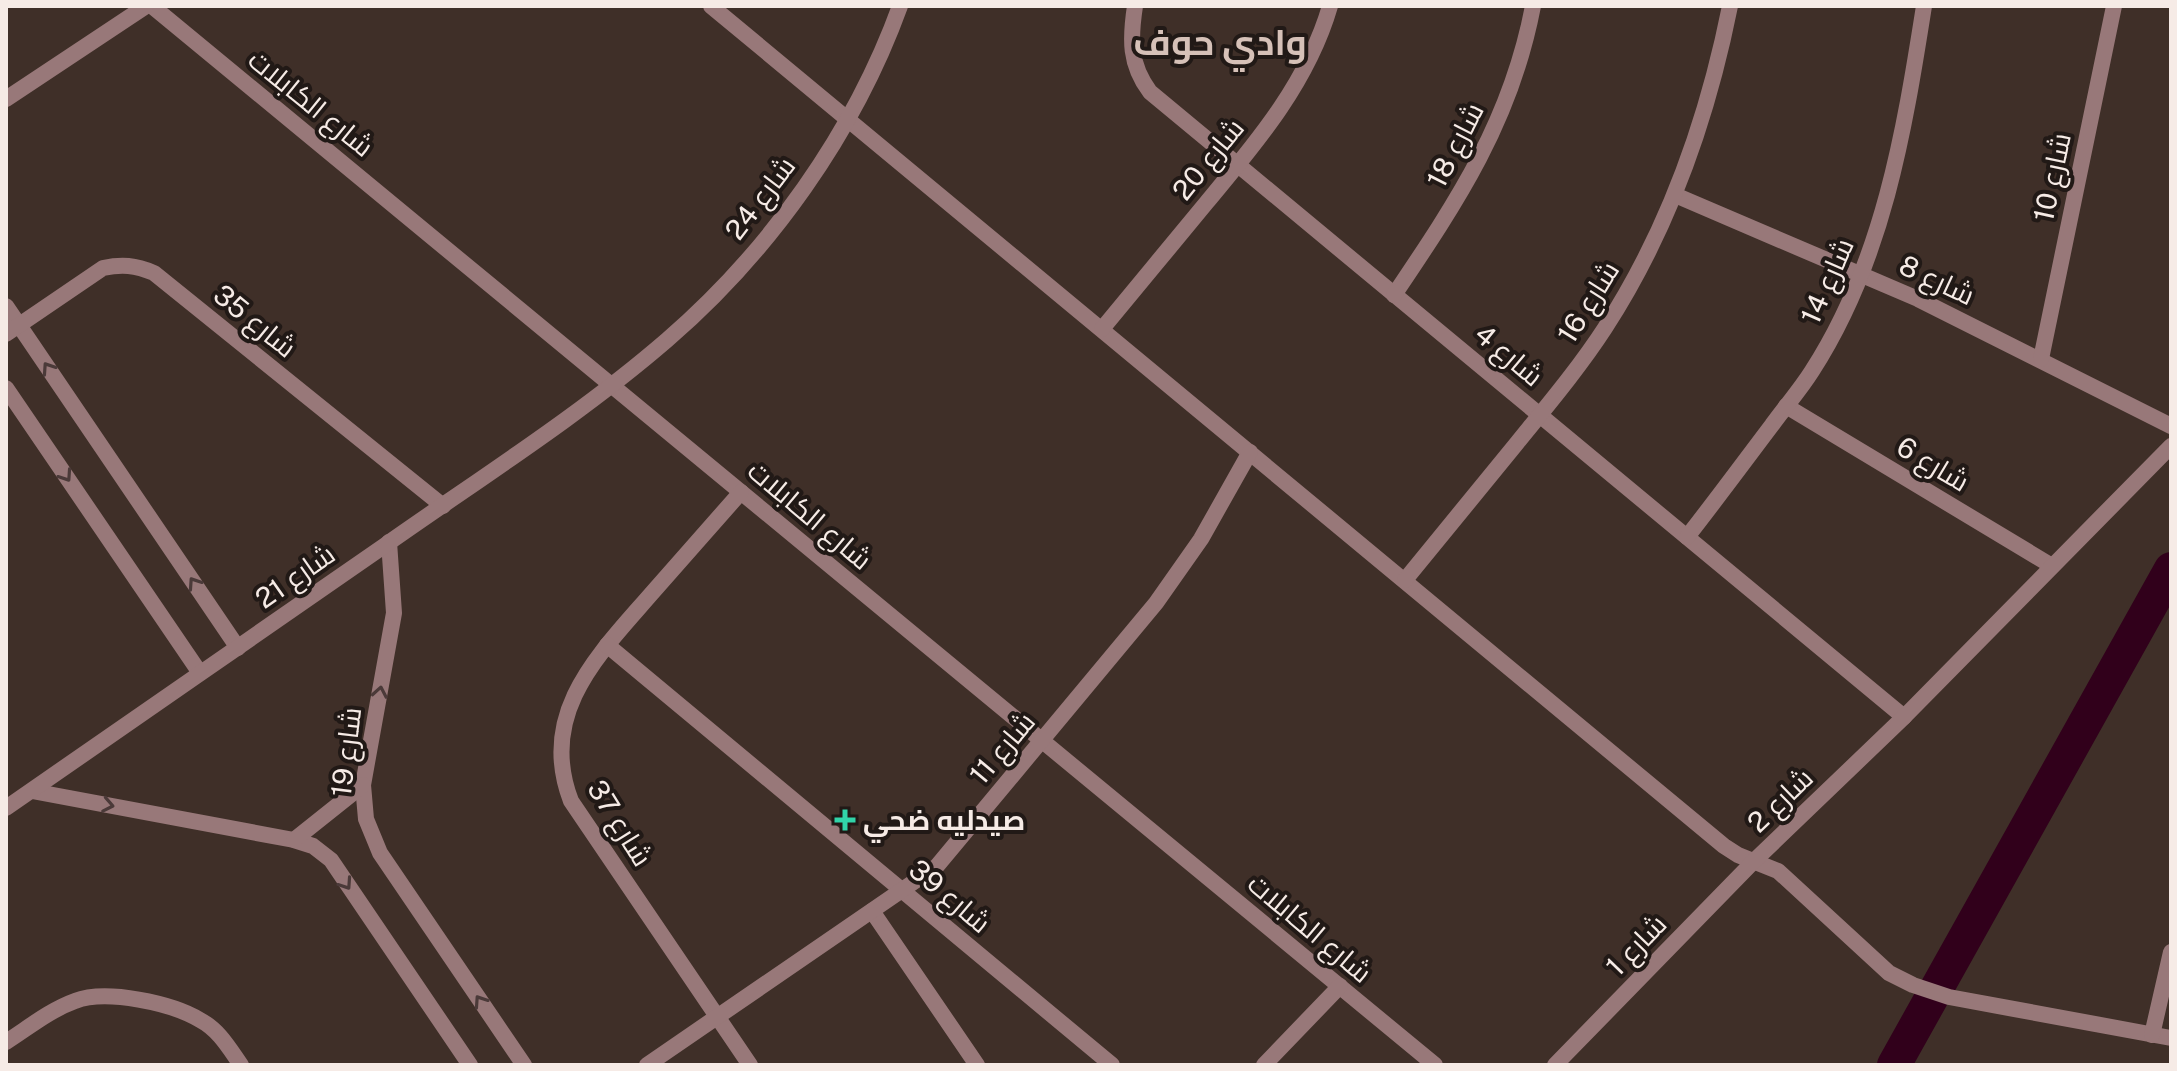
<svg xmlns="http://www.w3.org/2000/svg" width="2177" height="1071" viewBox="0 0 2177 1071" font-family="'Public Sans',Cairo,sans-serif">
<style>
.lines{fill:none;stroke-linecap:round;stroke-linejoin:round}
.river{stroke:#31001b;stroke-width:34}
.minor{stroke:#987879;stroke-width:16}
.tertiary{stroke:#987879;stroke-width:16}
.oneway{stroke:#4b3a39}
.poi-dot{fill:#31d4a9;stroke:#211916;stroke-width:3}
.labels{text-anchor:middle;stroke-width:8;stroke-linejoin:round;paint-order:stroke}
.street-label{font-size:28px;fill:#f6ebe6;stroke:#211916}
.poi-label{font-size:28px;font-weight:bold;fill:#f6ebe6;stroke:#211916;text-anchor:start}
.district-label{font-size:36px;font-weight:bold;fill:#d6c1b8;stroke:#211916}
</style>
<rect width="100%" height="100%" fill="#3f2f28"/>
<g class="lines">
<!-- river -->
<path class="river" d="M1894,1065L2171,569"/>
<!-- minor -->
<g class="minor">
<path d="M152,6L1435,1065"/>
<path d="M711,6L1724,846L1738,855L1778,871L1889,973L1913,985L1949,997L2171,1038"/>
<path d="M1135,6C1130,39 1129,64 1150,92L1904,717"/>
<path d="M6,99L146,6"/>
<path d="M1675,195L1918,299L2171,426"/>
<path d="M1394,295C1458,200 1511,121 1533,6"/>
<path d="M6,306L238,648"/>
<path d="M1102,329C1137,287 1172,244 1207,202C1257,142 1308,82 1330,6"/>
<path d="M6,334L103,268C122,264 135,265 154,273L443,506"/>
<path d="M2041,359L2114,6"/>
<path d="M6,388L200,673"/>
<path d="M1786,406L2052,566"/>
<path d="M741,492C711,526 682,559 652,593C599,654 537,713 571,801L750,1065"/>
<path d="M1687,537C1716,500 1744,462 1772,425C1785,407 1800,390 1812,371C1883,261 1904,133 1924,6"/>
<path d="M389,542L394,613L363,785L366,819L380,853L524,1065"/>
<path d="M1405,580C1442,535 1479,489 1517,443C1547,406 1579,368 1605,328C1669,229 1707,121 1730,6"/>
<path d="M607,645L1112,1065"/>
<path d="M32,791L294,840L313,846L331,860L470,1065"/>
<path d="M6,808C132,721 258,633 384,546C479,479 579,416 667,340C769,252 854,133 900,6"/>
<path d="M294,840L363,785"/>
<path d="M872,911L977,1065"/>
<path d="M2152,1035L2171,952"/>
<path d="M6,1042C28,1028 50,1010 75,1001C106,989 172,1003 200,1020C219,1030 229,1048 241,1065"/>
<path d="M647,1065L937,866L1156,603L1201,539L1250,452"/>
<path d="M1264,1065L1340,986"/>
</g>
<!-- tertiary -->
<path class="tertiary" d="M1555,1065L1754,861L1904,717L2171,446"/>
</g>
<!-- one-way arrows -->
<defs><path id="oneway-chevron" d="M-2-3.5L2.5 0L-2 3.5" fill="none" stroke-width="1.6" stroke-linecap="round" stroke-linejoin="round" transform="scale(2)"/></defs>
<g class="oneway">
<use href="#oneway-chevron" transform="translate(48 368) rotate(-124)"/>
<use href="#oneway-chevron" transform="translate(66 476) rotate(56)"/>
<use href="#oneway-chevron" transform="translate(194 583) rotate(-124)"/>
<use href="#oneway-chevron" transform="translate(380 692) rotate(-80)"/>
<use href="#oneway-chevron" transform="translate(108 805) rotate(11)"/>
<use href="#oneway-chevron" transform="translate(346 884) rotate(56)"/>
<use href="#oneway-chevron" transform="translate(480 1001) rotate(-124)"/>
</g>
<!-- markers -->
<path class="poi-dot" d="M841 808h8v8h8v8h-8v8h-8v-8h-8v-8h8z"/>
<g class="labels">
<!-- street labels -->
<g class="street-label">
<text transform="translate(311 103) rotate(39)" y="10">شارع الكابلات</text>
<text transform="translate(1455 145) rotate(-63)" y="10">شارع 18</text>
<text transform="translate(1208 159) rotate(-51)" y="10">شارع 20</text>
<text transform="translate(2052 177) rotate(-78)" y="10">شارع 10</text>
<text transform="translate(760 198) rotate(-53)" y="10">شارع 24</text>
<text transform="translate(1937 280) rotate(25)" y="10">شارع 8</text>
<text transform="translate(1827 281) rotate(-66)" y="10">شارع 14</text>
<text transform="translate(1588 302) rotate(-58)" y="10">شارع 16</text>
<text transform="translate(255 321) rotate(39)" y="10">شارع 35</text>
<text transform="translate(1509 355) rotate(40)" y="10">شارع 4</text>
<text transform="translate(1933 464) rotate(31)" y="10">شارع 6</text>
<text transform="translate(810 515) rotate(40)" y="10">شارع الكابلات</text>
<text transform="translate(295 576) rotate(-35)" y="10">شارع 21</text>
<text transform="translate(1002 748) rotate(-50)" y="10">شارع 11</text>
<text transform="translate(346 752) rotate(-83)" y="10">شارع 19</text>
<text transform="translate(1780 800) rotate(-44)" y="10">شارع 2</text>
<text transform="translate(620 823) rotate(58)" y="10">شارع 37</text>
<text transform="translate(950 896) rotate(40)" y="10">شارع 39</text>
<text transform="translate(1310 928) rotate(40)" y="10">شارع الكابلات</text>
<text transform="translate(1636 945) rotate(-46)" y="10">شارع 1</text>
</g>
<!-- poi labels -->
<g class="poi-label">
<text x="863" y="830">صيدليه ضحي</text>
</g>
<!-- district labels -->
<g class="district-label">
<text x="1220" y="55">وادي حوف</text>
</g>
</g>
<!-- border -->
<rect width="2177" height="1071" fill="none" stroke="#f6ebe6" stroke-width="16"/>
</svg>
